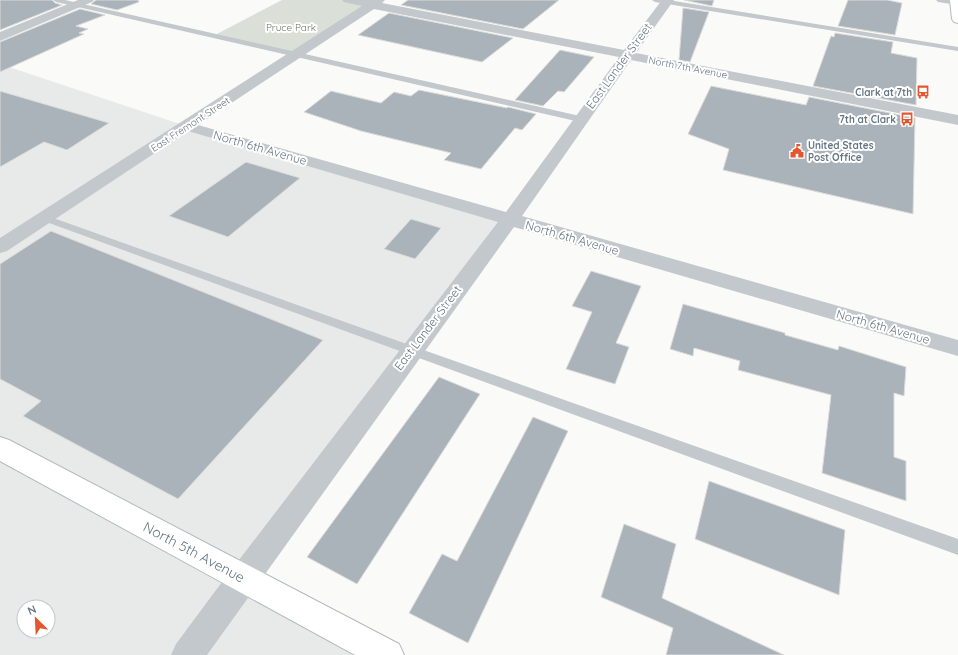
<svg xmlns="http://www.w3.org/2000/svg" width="958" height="655" viewBox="0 0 958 655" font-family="Quicksand,sans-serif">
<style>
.built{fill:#e8e9e9;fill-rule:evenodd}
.green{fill:#dadfd7}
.building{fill:#aab3b9;stroke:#dcdcda}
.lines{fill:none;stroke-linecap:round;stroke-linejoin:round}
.secondary-casing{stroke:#b3babf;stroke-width:2}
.primary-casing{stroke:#b5babe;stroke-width:2}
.lane{fill:#c3c8cc;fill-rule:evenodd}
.street{fill:#c3c8cc;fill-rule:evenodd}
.secondary{fill:#fff;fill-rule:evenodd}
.primary{fill:#fff;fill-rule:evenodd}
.labels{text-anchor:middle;stroke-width:4;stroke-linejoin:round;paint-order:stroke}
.far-park-label{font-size:10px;fill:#687a64;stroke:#fff}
.far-street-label{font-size:10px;fill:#657683;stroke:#fff}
.far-poi-label{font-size:10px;font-weight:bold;fill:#657683;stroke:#fff;text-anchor:end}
.street-label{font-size:12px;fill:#657683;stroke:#fff}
.near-street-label{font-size:14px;fill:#657683;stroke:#fff}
</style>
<rect width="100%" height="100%" fill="#fafaf8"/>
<!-- built -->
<path class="built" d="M0,64L186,126L509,220L244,578L388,655H0ZM24,607H48V631H24Z"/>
<!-- green -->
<path class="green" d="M282,0H348L373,4L296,55L213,36Z"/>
<!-- building -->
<g class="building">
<path d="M0,0H52L55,3L62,5L0,30Z"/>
<path d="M96,0H138L139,2L117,10L91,4Z"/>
<path d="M408,0H559L523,29L401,5Z"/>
<path d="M684,0H714L712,6Z"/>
<path d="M848,0H887L902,3L895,35L838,26Z"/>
<path d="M683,8L709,12L690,62L679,60Z"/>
<path d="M80,9L105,15L76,26L88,29L79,33L84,34L0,72V42Z"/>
<path d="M389,13L513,38L482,62L358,35Z"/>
<path d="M835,33L893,42L891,53L917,58L916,105L813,86L831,36L834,37Z"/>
<path d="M560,50L594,57L564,92L558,91L543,106L515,100Z"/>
<path d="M711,86L806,105L809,97L915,118L913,214L723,170L729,149L688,134Z"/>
<path d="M419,90L507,108L508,107L536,114L522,130L515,128L481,169L444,160L451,153L361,131L304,112L331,91L381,103L394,92L411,96Z"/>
<path d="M0,91L109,123L67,150L44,142L0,167Z"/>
<path d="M246,162L300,178L228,237L169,216Z"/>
<path d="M411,219L441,228L415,259L384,249Z"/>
<path d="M51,231L323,340L178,499L23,416L41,401L0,379V264Z"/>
<path d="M591,271L641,286L616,343L629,347L615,384L566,369L592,312L572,306Z"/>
<path d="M683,304L785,333V335L838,350L839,346L906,367L904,396L894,393V457L906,461V501L822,473L831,395L738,370L740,361L694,348L693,356L670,349Z"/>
<path d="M439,377L480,394L357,584L307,557Z"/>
<path d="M533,417L568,431L468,643L409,613L442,554L457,561Z"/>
<path d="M709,481L845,530L839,595L695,539Z"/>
<path d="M624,524L676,544L662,598L784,655H666L673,628L601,597Z"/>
</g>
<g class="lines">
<!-- secondary casing -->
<g class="secondary-casing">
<path id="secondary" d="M950,0H958V23L954,22L952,19Z"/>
</g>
<!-- primary casing -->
<g class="primary-casing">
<path id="primary" d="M0,437L9,440L399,644L404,655H355L0,461Z"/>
</g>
<!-- lane -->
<g class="lane">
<path d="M53,0H65L580,116L585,119L580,122L56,2Z"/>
<path d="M652,0H668L958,47V51L655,2Z"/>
<path d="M45,215L415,347L958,539V555L41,220L40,218L41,216Z"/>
</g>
<!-- street -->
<g class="street">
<path d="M78,0H94L92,2L0,41V32Z"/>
<path d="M342,0H385L382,3L624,50L662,0H674L636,53L958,115V125L631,60L522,216L958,340V356L514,227L207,655H171L176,644L216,590L498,222L188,131L7,251L0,253V238L362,6L344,2ZM374,9L619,57L506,212L198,125Z"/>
<path d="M936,0H958V5L938,2Z"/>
</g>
<!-- secondary -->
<use href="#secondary" class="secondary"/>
<!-- primary -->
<use href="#primary" class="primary"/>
</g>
<!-- icons -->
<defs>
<g id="bus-bare" transform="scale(1.08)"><path d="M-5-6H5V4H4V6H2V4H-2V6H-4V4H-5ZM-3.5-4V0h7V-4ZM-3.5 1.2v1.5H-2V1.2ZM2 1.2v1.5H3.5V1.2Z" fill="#e4572e" stroke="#fff" stroke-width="2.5" paint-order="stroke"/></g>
<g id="civic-bare" transform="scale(1.08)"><path d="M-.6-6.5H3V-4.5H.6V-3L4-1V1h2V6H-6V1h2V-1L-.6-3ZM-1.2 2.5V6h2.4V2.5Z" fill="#e4572e" stroke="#fff" stroke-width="2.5" paint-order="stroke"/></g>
</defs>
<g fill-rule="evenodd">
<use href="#bus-bare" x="923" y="92"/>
<use href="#bus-bare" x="907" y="119"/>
<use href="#civic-bare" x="797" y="151"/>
</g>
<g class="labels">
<!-- far-park labels -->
<g class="far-park-label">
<text x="291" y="31">Pruce Park</text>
</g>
<!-- far-street labels -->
<g class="far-street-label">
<text transform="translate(688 67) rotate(11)" y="4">North 7th Avenue</text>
<text transform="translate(190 124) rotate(-33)" y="4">East Fremont Street</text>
</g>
<!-- far-poi labels -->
<g class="far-poi-label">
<text x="912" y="96">Clark at 7th</text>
<text x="896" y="123">7th at Clark</text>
<text x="808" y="149" text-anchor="start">United States<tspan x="808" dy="12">Post Office</tspan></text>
</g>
<!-- street labels -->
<g class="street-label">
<text transform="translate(619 66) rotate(-54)" y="4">East Lander Street</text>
<text transform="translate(260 148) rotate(16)" y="4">North 6th Avenue</text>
<text transform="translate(572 238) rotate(16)" y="4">North 6th Avenue</text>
<text transform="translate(883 327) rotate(16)" y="4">North 6th Avenue</text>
<text transform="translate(428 328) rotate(-53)" y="4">East Lander Street</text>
</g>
<!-- near-street labels -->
<g class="near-street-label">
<text transform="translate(194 552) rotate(28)" y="5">North 5th Avenue</text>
</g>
</g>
<!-- north arrow -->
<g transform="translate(36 619) rotate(336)"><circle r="19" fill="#ffffff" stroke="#c1c8cd"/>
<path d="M0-3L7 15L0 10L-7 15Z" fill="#e4572e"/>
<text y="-6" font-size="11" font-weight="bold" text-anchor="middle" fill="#657683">N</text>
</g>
</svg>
